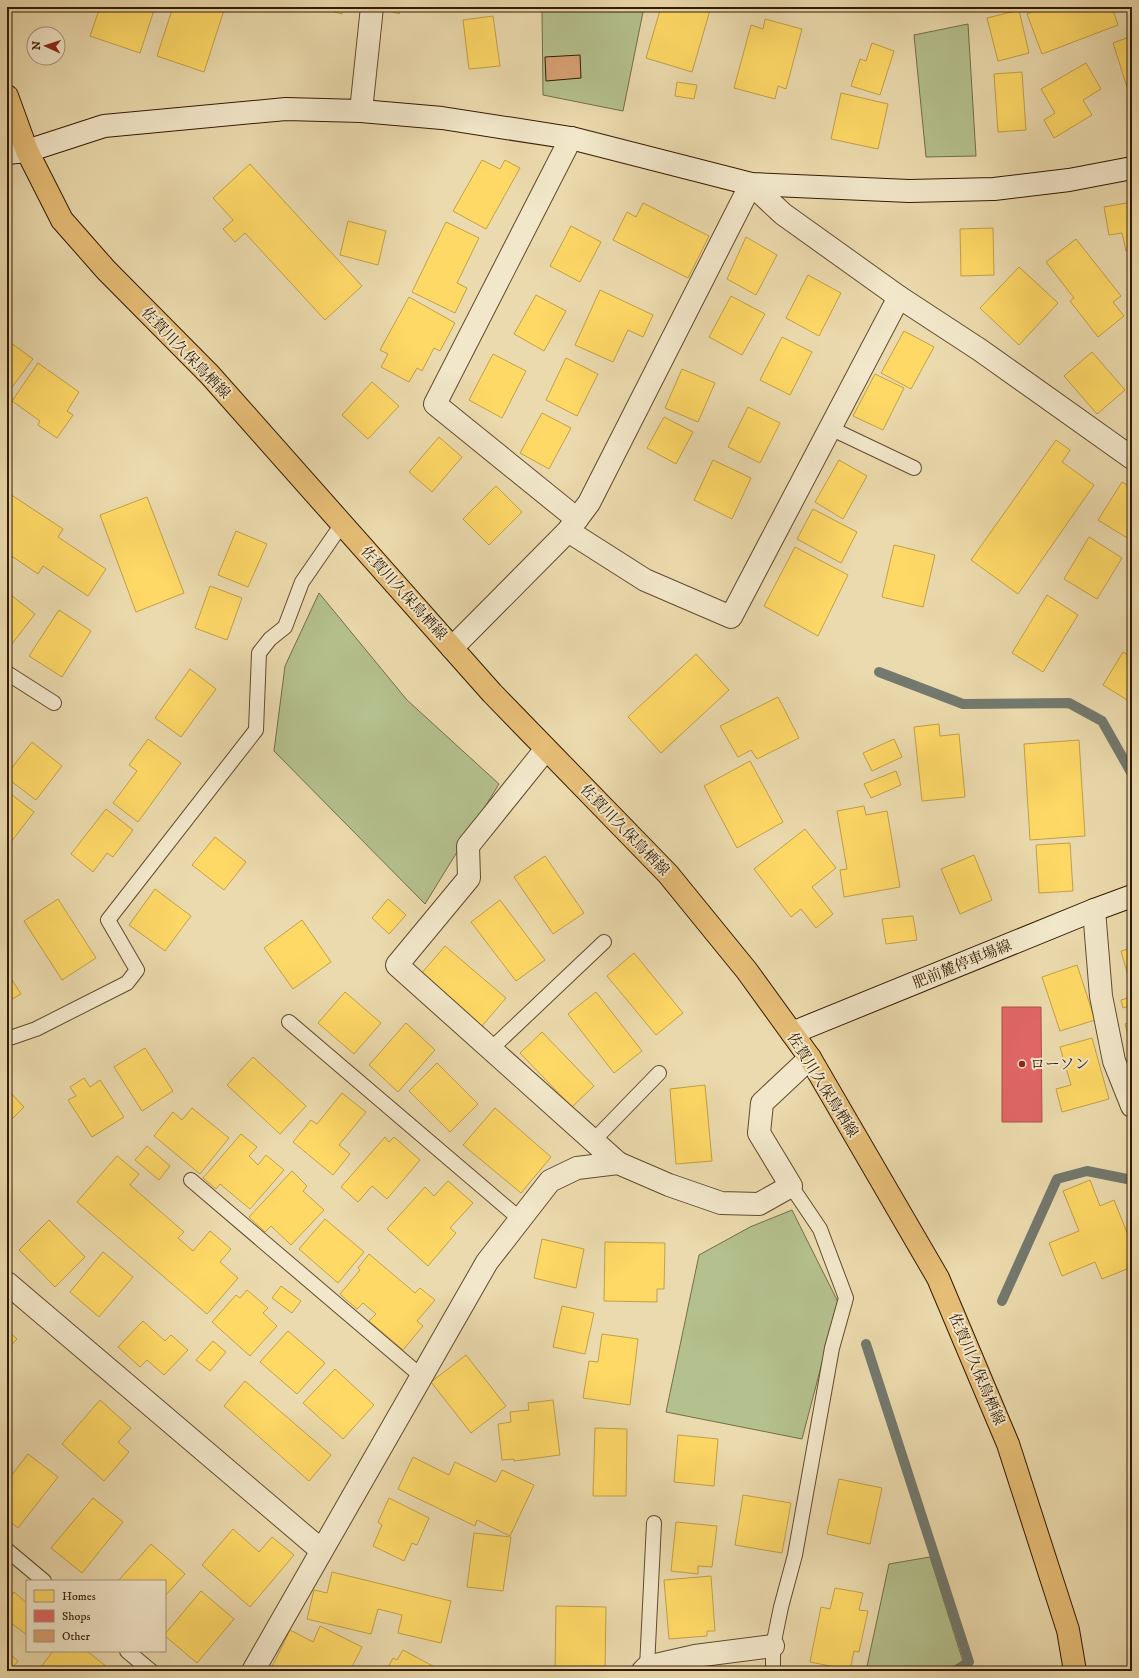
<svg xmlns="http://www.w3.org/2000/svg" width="1139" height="1678" viewBox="0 0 1139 1678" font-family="'IM FELL DW Pica','Noto Serif JP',serif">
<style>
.green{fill:#b4c08d;stroke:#746e48}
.homes{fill:#ffd966;stroke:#c2a048}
.shops{fill:#e06666;stroke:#ac5048}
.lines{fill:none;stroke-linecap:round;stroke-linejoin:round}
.stream{stroke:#73796e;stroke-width:10}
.building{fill:#d8a274;stroke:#331b02}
.lane-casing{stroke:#614b2d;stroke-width:16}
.street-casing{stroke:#614b2d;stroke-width:24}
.secondary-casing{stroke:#331b02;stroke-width:24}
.primary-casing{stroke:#331b02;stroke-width:24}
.lane{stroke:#f2e7ca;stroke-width:14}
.street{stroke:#f2e7ca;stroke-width:22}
.secondary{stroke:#f2e7ca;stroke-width:22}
.primary{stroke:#e6bd76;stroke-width:22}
.poi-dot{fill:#8f2418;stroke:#f2e7ca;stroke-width:1.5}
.labels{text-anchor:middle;stroke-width:4;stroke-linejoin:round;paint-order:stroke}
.street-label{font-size:15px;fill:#331b02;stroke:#f2e7ca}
.poi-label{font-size:15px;fill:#331b02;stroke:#f2e7ca;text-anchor:start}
</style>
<rect width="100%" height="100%" fill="#ebdaad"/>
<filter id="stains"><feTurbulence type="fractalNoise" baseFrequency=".005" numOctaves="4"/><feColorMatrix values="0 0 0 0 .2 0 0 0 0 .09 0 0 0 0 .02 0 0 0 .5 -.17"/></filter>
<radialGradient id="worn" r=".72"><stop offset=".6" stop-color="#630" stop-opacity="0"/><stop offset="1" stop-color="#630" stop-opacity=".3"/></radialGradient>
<!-- green -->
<g class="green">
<path d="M542,7H644L623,111L543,95Z"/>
<path d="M968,24L976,156L926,157L914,35Z"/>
<path d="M319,593L407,700L499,784L425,904L274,751L285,666Z"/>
<path d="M792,1210L838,1302L802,1439L666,1412L699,1255L750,1227Z"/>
<path d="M930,1557L966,1671H866L889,1564Z"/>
</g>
<!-- homes -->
<g class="homes">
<path d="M100,7H155L140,53L90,36Z"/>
<path d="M173,7H225L204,72L157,56Z"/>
<path d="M317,7H343L342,14Z"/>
<path d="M384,7H401L399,14L383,9Z"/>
<path d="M661,7H711L692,72L646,58Z"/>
<path d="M1045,7H1112L1118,25L1042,54L1027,14Z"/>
<path d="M1019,10L1029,53L998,61L987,18Z"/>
<path d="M493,16L500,66L469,69L463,20Z"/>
<path d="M765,19L802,29L786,89L778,86L775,99L734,88L751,25L763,29Z"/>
<path d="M1132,36V85L1127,87L1113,43Z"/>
<path d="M872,43L894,51L880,95L851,86L860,59L866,61Z"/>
<path d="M1086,63L1101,89L1083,100L1092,115L1054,138L1044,120L1055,113L1041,89Z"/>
<path d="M1022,72L1026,130L998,132L994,74Z"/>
<path d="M677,82L697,85L694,99L675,96Z"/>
<path d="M841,93L888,104L878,149L831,139Z"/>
<path d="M482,160L500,169L505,160L520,168L486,229L453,211Z"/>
<path d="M250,164L362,286L325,320L245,233L235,242L223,229L233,220L213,198Z"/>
<path d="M1132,202V250L1126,251L1122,233L1109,235L1104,207Z"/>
<path d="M643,203L709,236L688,278L613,240L627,212L636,217Z"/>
<path d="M348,221L386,231L378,265L340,255Z"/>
<path d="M446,222L479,238L457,283L467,288L455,313L412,292Z"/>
<path d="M571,226L601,242L580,282L550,266Z"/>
<path d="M993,228L994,275L961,276L960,229Z"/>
<path d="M746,237L777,255L756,295L727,279Z"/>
<path d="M1076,239L1121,296L1113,302L1124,316L1098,337L1070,301L1074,298L1046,262Z"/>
<path d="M1019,267L1058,303L1019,345L980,308Z"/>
<path d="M808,275L841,293L819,336L786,318Z"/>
<path d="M600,290L653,315L643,337L628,330L613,362L575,345Z"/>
<path d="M536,295L566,311L544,351L514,334Z"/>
<path d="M731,296L765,314L742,355L709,337Z"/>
<path d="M409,297L455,323L440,351L434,348L422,371L417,368L409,382L381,367L388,354L380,350Z"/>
<path d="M904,331L934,347L911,389L881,373Z"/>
<path d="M782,337L812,352L790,395L760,380Z"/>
<path d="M7,340L33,359L7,394Z"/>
<path d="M1092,352L1125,390L1097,414L1064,376Z"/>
<path d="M493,354L526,371L502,418L469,400Z"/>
<path d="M566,358L598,374L577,416L546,400Z"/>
<path d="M38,363L79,392L67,411L73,415L57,438L38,425L40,421L12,401Z"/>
<path d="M682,369L715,383L698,422L665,408Z"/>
<path d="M875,374L904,388L883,430L853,416Z"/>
<path d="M372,382L399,406L368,439L342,415Z"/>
<path d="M748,407L780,423L760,463L728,447Z"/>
<path d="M542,413L571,428L549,469L520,453Z"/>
<path d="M664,417L693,432L676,464L647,448Z"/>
<path d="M439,437L462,457L432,492L409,472Z"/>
<path d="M1056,440L1070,450L1062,462L1094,485L1018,594L971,560Z"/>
<path d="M713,460L751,478L732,519L694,500Z"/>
<path d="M839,460L867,476L843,519L815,502Z"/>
<path d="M1122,482L1132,488V535L1129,539L1098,520Z"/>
<path d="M496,486L522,512L489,545L463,519Z"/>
<path d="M7,492L63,529L58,537L106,569L88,596L43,566L38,574L7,553Z"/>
<path d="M147,497L184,593L136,612L100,515Z"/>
<path d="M813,509L857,532L841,563L797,539Z"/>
<path d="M236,531L267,544L248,587L218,575Z"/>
<path d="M1089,537L1122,558L1097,599L1064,579Z"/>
<path d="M894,545L935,555L923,607L882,597Z"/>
<path d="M795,547L848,575L818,636L764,606Z"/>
<path d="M210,586L242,598L227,640L195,628Z"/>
<path d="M7,592L35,614L8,649L7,648Z"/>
<path d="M1047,595L1078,615L1043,672L1012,653Z"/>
<path d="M59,610L91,631L62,677L29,656Z"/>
<path d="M1123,652L1132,658V703L1103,685Z"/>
<path d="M696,654L729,690L661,753L628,717Z"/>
<path d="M190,669L216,689L181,737L155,718Z"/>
<path d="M778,697L799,738L757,759L751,750L738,757L720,726Z"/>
<path d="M939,724L940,736L959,734L965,797L922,801L914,727Z"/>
<path d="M148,739L181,763L138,822L113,803L137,771L129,765Z"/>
<path d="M894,739L902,757L872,771L863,753Z"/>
<path d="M1079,740L1085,836L1030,840L1024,744Z"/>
<path d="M32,742L62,766L36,800L7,778V774Z"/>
<path d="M750,761L783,822L737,848L704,786Z"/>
<path d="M896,771L901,785L871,798L864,784Z"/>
<path d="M7,791L34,812L11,842L7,839Z"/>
<path d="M864,806L866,815L887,811L900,887L844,897L840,870L847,869L837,811Z"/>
<path d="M106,809L133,830L113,857L107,853L93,872L71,854Z"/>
<path d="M805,829L836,868L812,887L833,914L816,928L801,909L791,917L754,869Z"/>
<path d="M215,837L246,862L224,890L192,865Z"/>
<path d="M1070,843L1073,891L1039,893L1036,845Z"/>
<path d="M974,855L992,900L960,914L941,869Z"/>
<path d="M545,856L584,913L553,934L514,877Z"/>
<path d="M155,889L191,916L165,951L129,925Z"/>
<path d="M58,899L96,958L62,980L24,921Z"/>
<path d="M388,899L406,915L389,934L372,918Z"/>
<path d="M500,900L545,960L516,981L471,922Z"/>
<path d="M913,916L917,940L886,944L882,919Z"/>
<path d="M302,920L331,962L293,989L264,948Z"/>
<path d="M445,946L506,998L482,1026L421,974Z"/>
<path d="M1132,948V990L1121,951Z"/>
<path d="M634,953L683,1013L656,1035L607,976Z"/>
<path d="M1077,965L1095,1020L1060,1031L1042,977Z"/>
<path d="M7,972L21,994L7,1002Z"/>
<path d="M345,992L381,1023L354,1054L318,1023Z"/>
<path d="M596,992L642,1051L614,1073L568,1014Z"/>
<path d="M1132,997V1007V1005L1123,1008L1121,1000Z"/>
<path d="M1132,1022V1050L1125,1024Z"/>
<path d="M406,1023L435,1050L398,1092L369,1065Z"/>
<path d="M542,1032L594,1086L572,1107L520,1053Z"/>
<path d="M1092,1038L1109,1099L1062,1112L1056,1089L1071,1085L1060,1047Z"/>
<path d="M145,1048L173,1091L142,1111L114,1067Z"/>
<path d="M253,1057L306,1106L280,1134L227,1085Z"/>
<path d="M437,1063L478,1104L450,1132L409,1091Z"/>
<path d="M84,1078L90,1087L100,1080L124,1117L92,1137L68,1100L76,1096L70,1087Z"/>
<path d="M705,1085L712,1161L676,1164L670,1089Z"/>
<path d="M7,1089L24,1107L7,1124Z"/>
<path d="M342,1093L366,1112L339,1145L350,1154L333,1175L293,1142L311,1120L317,1124Z"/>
<path d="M192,1108L229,1138L200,1174L154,1136L173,1112L182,1120Z"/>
<path d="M495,1108L551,1157L521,1193L463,1145Z"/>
<path d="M241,1134L257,1147L249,1156L258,1165L266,1155L284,1170L250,1209L220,1184L216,1189L203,1178Z"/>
<path d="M385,1137L389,1142L394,1137L420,1160L387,1199L372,1186L358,1202L341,1187Z"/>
<path d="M147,1146L170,1166L159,1180L135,1160Z"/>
<path d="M117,1156L139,1174L130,1185L184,1232L178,1238L193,1251L210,1231L231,1249L220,1262L238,1278L207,1314L77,1202Z"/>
<path d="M292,1171L307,1186L303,1191L324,1210L291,1245L271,1226L265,1232L249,1217Z"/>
<path d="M1090,1180L1100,1206L1114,1200L1132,1245V1267L1102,1279L1095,1262L1062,1276L1049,1243L1079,1231L1063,1191Z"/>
<path d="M448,1181L473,1203L450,1228L456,1233L428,1266L387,1229L425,1187L434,1196Z"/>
<path d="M7,1195L12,1199L7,1205Z"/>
<path d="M325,1219L364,1252L338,1283L299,1249Z"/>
<path d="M49,1220L85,1257L55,1287L19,1250Z"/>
<path d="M542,1239L584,1249L576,1288L534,1278Z"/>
<path d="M605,1242L665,1243L664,1289H657V1302L604,1301Z"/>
<path d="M103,1252L133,1277L99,1317L70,1292Z"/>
<path d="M369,1254L415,1293L420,1288L435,1300L417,1321L423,1326L403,1350L369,1321L376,1314L363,1303L357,1309L340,1294L360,1270L358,1268Z"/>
<path d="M281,1286L301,1301L292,1313L272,1298Z"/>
<path d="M247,1290L268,1308L263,1313L277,1326L250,1356L212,1322L236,1295L240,1298Z"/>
<path d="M562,1306L594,1313L585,1354L553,1347Z"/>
<path d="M143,1321L165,1341L171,1335L188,1350L164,1375L147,1360L140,1367L118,1347Z"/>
<path d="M7,1330L17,1339L7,1350Z"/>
<path d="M288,1331L325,1363L297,1394L260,1362Z"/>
<path d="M602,1334L638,1339L630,1405L583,1398L589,1361L598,1362Z"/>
<path d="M213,1341L226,1352L210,1371L196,1360Z"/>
<path d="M466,1355L506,1406L471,1433L431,1382Z"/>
<path d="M335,1369L374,1405L343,1439L303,1403Z"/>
<path d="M245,1381L331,1455L309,1481L224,1406Z"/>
<path d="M100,1400L131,1428L118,1442L129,1452L104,1481L62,1444Z"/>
<path d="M553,1400L560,1455L514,1461V1459L502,1460L498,1424L511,1422L510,1412L529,1410L528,1403Z"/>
<path d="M595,1428L627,1429L626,1496H593Z"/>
<path d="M678,1435L718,1439L714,1486L674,1482Z"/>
<path d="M28,1454L58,1477L18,1528L7,1519V1481Z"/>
<path d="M413,1457L449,1475L455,1462L496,1482L502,1470L534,1485L510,1536L477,1520L475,1526L398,1489Z"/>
<path d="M839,1479L882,1488L870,1544L827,1534Z"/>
<path d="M743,1495L791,1503L782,1553L735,1545Z"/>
<path d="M93,1498L123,1522L82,1573L51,1548Z"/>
<path d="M389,1498L429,1518L417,1545L412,1543L404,1561L373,1546L382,1525L378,1522Z"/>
<path d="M676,1522L717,1526L712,1567L698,1566V1574L671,1571Z"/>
<path d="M233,1529L259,1552L272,1537L294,1555L250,1607L202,1565Z"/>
<path d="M474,1533L511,1537L503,1591L467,1587Z"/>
<path d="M151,1544L185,1574L165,1596V1581H118Z"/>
<path d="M332,1572L451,1601L441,1643L398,1633L402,1615L378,1609L371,1634L307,1619L314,1590L327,1593Z"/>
<path d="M711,1576L715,1631H707V1636L669,1639L664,1580Z"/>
<path d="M835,1588L863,1593L859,1610L868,1611L859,1652L854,1651L850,1670L810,1662L821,1607L830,1609Z"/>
<path d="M201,1591L234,1619L197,1663L165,1636V1634Z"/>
<path d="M14,1592L27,1603V1635L7,1620V1601Z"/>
<path d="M556,1606L606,1607L605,1670H555Z"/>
<path d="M320,1626L362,1647L350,1671H270L290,1630L313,1642Z"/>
<path d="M403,1650L442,1671H386L393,1658L397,1660Z"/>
<path d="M53,1651H87L112,1671H38Z"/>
<path d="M7,1652L18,1661L10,1671H7Z"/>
</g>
<!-- shops -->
<path class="shops" d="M1002,1007H1041L1042,1122H1002Z"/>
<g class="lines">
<!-- stream -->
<g class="stream">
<path d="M879,672L963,704L1069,703L1102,721L1132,774"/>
<path d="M1002,1301L1057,1179L1087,1171L1132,1180"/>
<path d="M866,1344L969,1662L955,1671"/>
</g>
</g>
<!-- building -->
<path class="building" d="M580,55L581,78L546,81L545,57Z"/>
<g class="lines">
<!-- lane casing -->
<g class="lane-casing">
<g id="lane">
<path d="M830,428L914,468"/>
<path d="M7,673L54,703"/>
<path d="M289,1022L520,1219"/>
<path d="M7,1039L36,1029L127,983L137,970L108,920L256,730L259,653L270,639L285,627L302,582L342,524"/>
<path d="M491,1049L604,942"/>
<path d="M593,1141L659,1073"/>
<path d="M191,1180L421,1376"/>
<path d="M7,1550L44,1581"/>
<path d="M127,1651L151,1671"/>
<path d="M647,1667L654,1523"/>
<path d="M773,1671V1646L781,1607L795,1555L832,1348L846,1298L820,1229L791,1186"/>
</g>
</g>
<!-- street casing -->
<g class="street-casing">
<g id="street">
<path d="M361,111L372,7"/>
<path d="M571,138L435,404L577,519"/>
<path d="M568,531L645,580L731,617L899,297"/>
<path d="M452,648L568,531L589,503L751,184L783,214L899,297L980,350L1132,458"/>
<path d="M546,749L468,846L469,878L397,965L618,1163"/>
<path d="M1094,910L1101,996L1114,1061L1132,1106"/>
<path d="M7,1283L321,1550"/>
<path d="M253,1671L487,1262L550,1181L577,1168L618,1163L669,1185L721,1203L759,1204L791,1186L759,1133L762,1103L810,1058"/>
<path d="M643,1671L647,1667L695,1656L773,1646"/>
</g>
</g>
<!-- secondary casing -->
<g class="secondary-casing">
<g id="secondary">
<path d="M7,153L27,151L104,126L286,109L361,111L442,118L571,138L751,184L909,191L994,189L1069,180L1132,168"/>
<path d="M792,1033L1094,910L1132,896"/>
</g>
</g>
<!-- primary casing -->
<g class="primary-casing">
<path id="primary" d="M7,96L27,151L62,220L106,270L210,375L492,693L668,874L747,971L810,1058L938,1278L1008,1444L1068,1630L1075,1671"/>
</g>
<!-- lane -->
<use href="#lane" class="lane"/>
<!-- street -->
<use href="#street" class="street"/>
<!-- secondary -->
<use href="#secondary" class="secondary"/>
<!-- primary -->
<use href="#primary" class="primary"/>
</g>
<!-- markers -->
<circle class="poi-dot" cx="1022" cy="1064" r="4"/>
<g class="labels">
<!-- street labels -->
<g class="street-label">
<text transform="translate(186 353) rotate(46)" y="5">佐賀川久保鳥栖線</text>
<text transform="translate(404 593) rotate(48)" y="5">佐賀川久保鳥栖線</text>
<text transform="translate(625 830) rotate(46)" y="5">佐賀川久保鳥栖線</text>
<text transform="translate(962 964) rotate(-22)" y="5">肥前麓停車場線</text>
<text transform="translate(823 1085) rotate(58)" y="5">佐賀川久保鳥栖線</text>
<text transform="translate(977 1369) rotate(67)" y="5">佐賀川久保鳥栖線</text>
</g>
<!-- poi labels -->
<g class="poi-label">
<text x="1030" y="1069">ローソン</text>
</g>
</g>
<!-- margin -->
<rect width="1139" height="1678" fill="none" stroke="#ebdaad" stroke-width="24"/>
<rect x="8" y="8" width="1123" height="1662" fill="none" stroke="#331b02" stroke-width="2"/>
<rect x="12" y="12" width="1115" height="1654" fill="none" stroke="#331b02"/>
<!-- legend -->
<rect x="26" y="1580" width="140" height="72" fill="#f2e7ca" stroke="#a6957a"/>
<rect x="34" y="1590" width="20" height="12" fill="#ffd966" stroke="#a6957a"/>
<text x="62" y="1600" font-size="12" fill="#331b02">Homes</text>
<rect x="34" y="1610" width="20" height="12" fill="#e06666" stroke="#a6957a"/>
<text x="62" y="1620" font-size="12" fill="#331b02">Shops</text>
<rect x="34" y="1630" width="20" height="12" fill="#d8a274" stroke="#a6957a"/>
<text x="62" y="1640" font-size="12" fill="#331b02">Other</text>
<!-- north arrow -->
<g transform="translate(46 46) rotate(273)"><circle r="19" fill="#f2e7ca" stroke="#a6957a"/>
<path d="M0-3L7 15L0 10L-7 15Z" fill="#8f2418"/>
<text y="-6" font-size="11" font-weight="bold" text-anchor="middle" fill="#331b02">N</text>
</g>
<rect width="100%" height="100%" filter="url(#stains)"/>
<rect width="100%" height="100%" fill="url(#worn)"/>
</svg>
